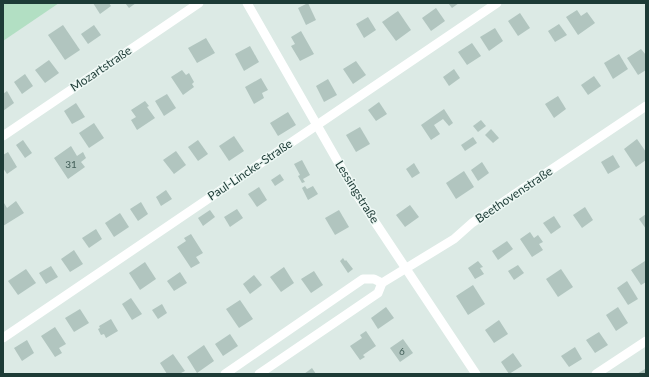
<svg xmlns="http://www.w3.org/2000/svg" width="649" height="377" viewBox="0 0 649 377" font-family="Lato,sans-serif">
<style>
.green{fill:#b2dfc3}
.building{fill:#b1c5bf}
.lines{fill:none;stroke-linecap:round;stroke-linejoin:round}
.street{stroke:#fff;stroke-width:9}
.labels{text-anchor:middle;stroke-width:3;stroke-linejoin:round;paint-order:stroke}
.number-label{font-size:10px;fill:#425e58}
.street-label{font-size:12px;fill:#1d3b36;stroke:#ecf7f3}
</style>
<rect width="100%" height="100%" fill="#dceae5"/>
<!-- green -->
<path class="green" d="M3,3H59L3,41Z"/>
<!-- building -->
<g class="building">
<path d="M93,3H109L111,6L100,14Z"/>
<path d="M125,3H136L129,8Z"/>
<path d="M308,3L316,20L306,25L298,8Z"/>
<path d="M448,3H459L452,8Z"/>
<path d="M436,8L445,21L431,31L422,18Z"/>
<path d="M577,10L581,16L587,12L595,23L578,35L566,17Z"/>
<path d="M398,11L411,30L396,41L382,22Z"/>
<path d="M520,13L530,28L518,36L508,21Z"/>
<path d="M368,17L376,30L364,38L356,24Z"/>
<path d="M559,24L567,35L555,42L548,31Z"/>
<path d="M63,25L80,50L65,60L48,35Z"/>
<path d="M94,25L101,35L88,44L81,34Z"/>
<path d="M495,28L503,41L489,51L480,37Z"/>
<path d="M301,31L314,54L300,61L291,46L295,44L291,37Z"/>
<path d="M206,38L215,53L197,63L188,48Z"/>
<path d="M472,43L481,56L467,65L458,52Z"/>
<path d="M250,46L259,62L244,71L235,54Z"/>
<path d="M641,49L646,55V70L638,75L627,58Z"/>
<path d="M619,54L628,69L613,79L604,63Z"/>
<path d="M49,60L59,73L45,83L35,70Z"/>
<path d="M356,61L366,75L353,84L343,69Z"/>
<path d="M454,69L460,78L449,86L443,77Z"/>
<path d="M182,70L186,75L189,73L194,82L192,84L194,87L183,95L171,77Z"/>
<path d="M25,74L33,86L22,94L14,82Z"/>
<path d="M594,76L601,86L588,95L581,85Z"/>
<path d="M261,78L268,90L262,93L264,98L254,104L245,87Z"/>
<path d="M328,79L337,95L324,102L316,86Z"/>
<path d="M7,91L14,103L3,111V94Z"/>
<path d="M167,94L176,108L164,116L155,101Z"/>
<path d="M558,96L566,109L554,118L545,104Z"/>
<path d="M145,101L149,106L147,107L155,118L137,130L131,120L136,117L131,110Z"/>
<path d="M379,102L387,114L376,121L368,110Z"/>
<path d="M76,103L85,117L72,124L64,111Z"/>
<path d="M444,109L453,123L449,126L443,119L434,125L440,134L431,140L421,125Z"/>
<path d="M288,112L296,125L278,136L270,123Z"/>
<path d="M481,120L486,126L478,132L473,126Z"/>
<path d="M94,123L104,138L89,148L79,133Z"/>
<path d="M360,127L370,144L356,152L346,135Z"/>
<path d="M491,129L499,138L493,143L485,135Z"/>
<path d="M234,136L244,151L229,161L219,146Z"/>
<path d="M473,137L477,143L465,151L461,145Z"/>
<path d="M637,139L646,152V160L636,167L624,149Z"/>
<path d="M23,140L32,153L25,158L16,145Z"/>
<path d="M198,140L208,154L198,161L188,147Z"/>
<path d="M71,146L77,156L83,152L86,158L81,162L85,167L68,179L54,158Z"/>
<path d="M176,151L186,165L174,174L163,160Z"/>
<path d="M8,152L17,167L7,174L3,168V155Z"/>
<path d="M613,155L620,167L608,174L601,162Z"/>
<path d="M302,160L310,175L303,179L305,182L302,183L298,176L300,175L294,164Z"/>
<path d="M482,162L489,173L478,181L471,170Z"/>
<path d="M414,163L420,173L412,178L406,169Z"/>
<path d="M464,171L474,187L456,199L446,183Z"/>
<path d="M280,174L284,180L275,186L271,180Z"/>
<path d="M305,186L307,189L313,186L318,194L308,200L302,188Z"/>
<path d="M259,187L267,200L257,207L248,194Z"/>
<path d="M166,190L172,199L161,206L156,197Z"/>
<path d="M16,201L24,213L3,226V204L4,203L7,208Z"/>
<path d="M141,202L148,214L138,221L130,209Z"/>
<path d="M410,205L419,217L405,227L396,215Z"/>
<path d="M585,207L593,220L582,228L573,215Z"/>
<path d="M237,209L243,218L230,227L224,217Z"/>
<path d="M210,210L215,217L203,226L198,218Z"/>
<path d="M339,210L349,227L335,235L325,218Z"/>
<path d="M120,213L129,227L114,237L105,223Z"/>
<path d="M646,214V229L639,219Z"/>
<path d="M554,216L561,227L551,234L543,223Z"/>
<path d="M96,229L102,239L89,248L82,238Z"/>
<path d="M530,232L534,238L538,235L543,242L539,244L543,250L532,257L520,239Z"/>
<path d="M191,234L203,253L196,257L200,263L191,268L177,247L186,241L184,238Z"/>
<path d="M507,241L513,249L498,260L492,251Z"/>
<path d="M74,250L83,264L70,272L61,259Z"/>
<path d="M343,258L345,261L346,260L353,269L348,273L340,261Z"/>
<path d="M478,261L483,267L480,268L484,274L475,279L468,268Z"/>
<path d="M645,261L646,282L641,285L631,270Z"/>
<path d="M145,262L156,279L140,290L129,273Z"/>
<path d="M518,265L524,273L514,280L508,271Z"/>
<path d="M51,266L58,277L46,284L39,273Z"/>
<path d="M284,267L294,283L281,292L270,277Z"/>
<path d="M26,269L36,283L18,295L8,281Z"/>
<path d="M561,269L573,287L558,297L546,279Z"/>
<path d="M314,271L323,285L311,293L301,279Z"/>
<path d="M180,272L187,283L174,291L167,281Z"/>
<path d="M254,275L262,285L250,294L243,284Z"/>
<path d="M627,281L638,299L628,305L617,288Z"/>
<path d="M473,285L485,304L468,315L456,296Z"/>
<path d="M131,298L142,314L132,320L122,304Z"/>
<path d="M240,300L253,319L239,328L226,309Z"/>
<path d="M162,304L167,313L158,319L152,310Z"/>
<path d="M386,307L394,318L378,329L371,318Z"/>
<path d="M618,307L628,323L616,331L606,315Z"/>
<path d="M80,309L89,323L74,332L65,318Z"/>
<path d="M111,319L118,331L106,338L104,334L101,335L98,329L100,328L99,326Z"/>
<path d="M499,320L508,334L494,343L485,330Z"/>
<path d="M55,327L66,344L59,348L62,353L55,357L41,336Z"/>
<path d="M366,331L376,346L363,355L365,357L360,360L350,346L362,338L360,335Z"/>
<path d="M599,332L608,345L595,353L586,340Z"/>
<path d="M230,334L238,346L223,356L215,344Z"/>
<path d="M403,339L413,353L400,362L390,348Z"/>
<path d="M27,340L34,353L22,361L14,348Z"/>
<path d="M204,345L214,361L197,373L187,357Z"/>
<path d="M575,347L582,359L569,367L561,356Z"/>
<path d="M513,353L522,366L509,374L501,362Z"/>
<path d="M173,354L185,371L179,374H167L160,363Z"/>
<path d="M312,368L316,374H304Z"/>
<path d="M645,369L646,374H637Z"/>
</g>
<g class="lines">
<!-- street -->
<g class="street">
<path d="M247,3L357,195L476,374"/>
<path d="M3,136L199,3"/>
<path d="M3,338L497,3"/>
<path d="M225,374L363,279H374L382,283"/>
<path d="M259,374L378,293L382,283L454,239L472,223L646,106"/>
<path d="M596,374L646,341"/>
</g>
</g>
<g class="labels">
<!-- number labels -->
<g class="number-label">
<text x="71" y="168">31</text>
<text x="402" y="355">6</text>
</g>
<!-- street labels -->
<g class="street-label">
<text transform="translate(101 69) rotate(-34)" y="4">Mozartstraße</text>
<text transform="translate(250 170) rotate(-34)" y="4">Paul-Lincke-Straße</text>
<text transform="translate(357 192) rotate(58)" y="4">Lessingstraße</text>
<text transform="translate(514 195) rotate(-34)" y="4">Beethovenstraße</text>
</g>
</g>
<!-- border -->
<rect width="649" height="377" fill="none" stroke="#1d3b36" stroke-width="8"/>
</svg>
